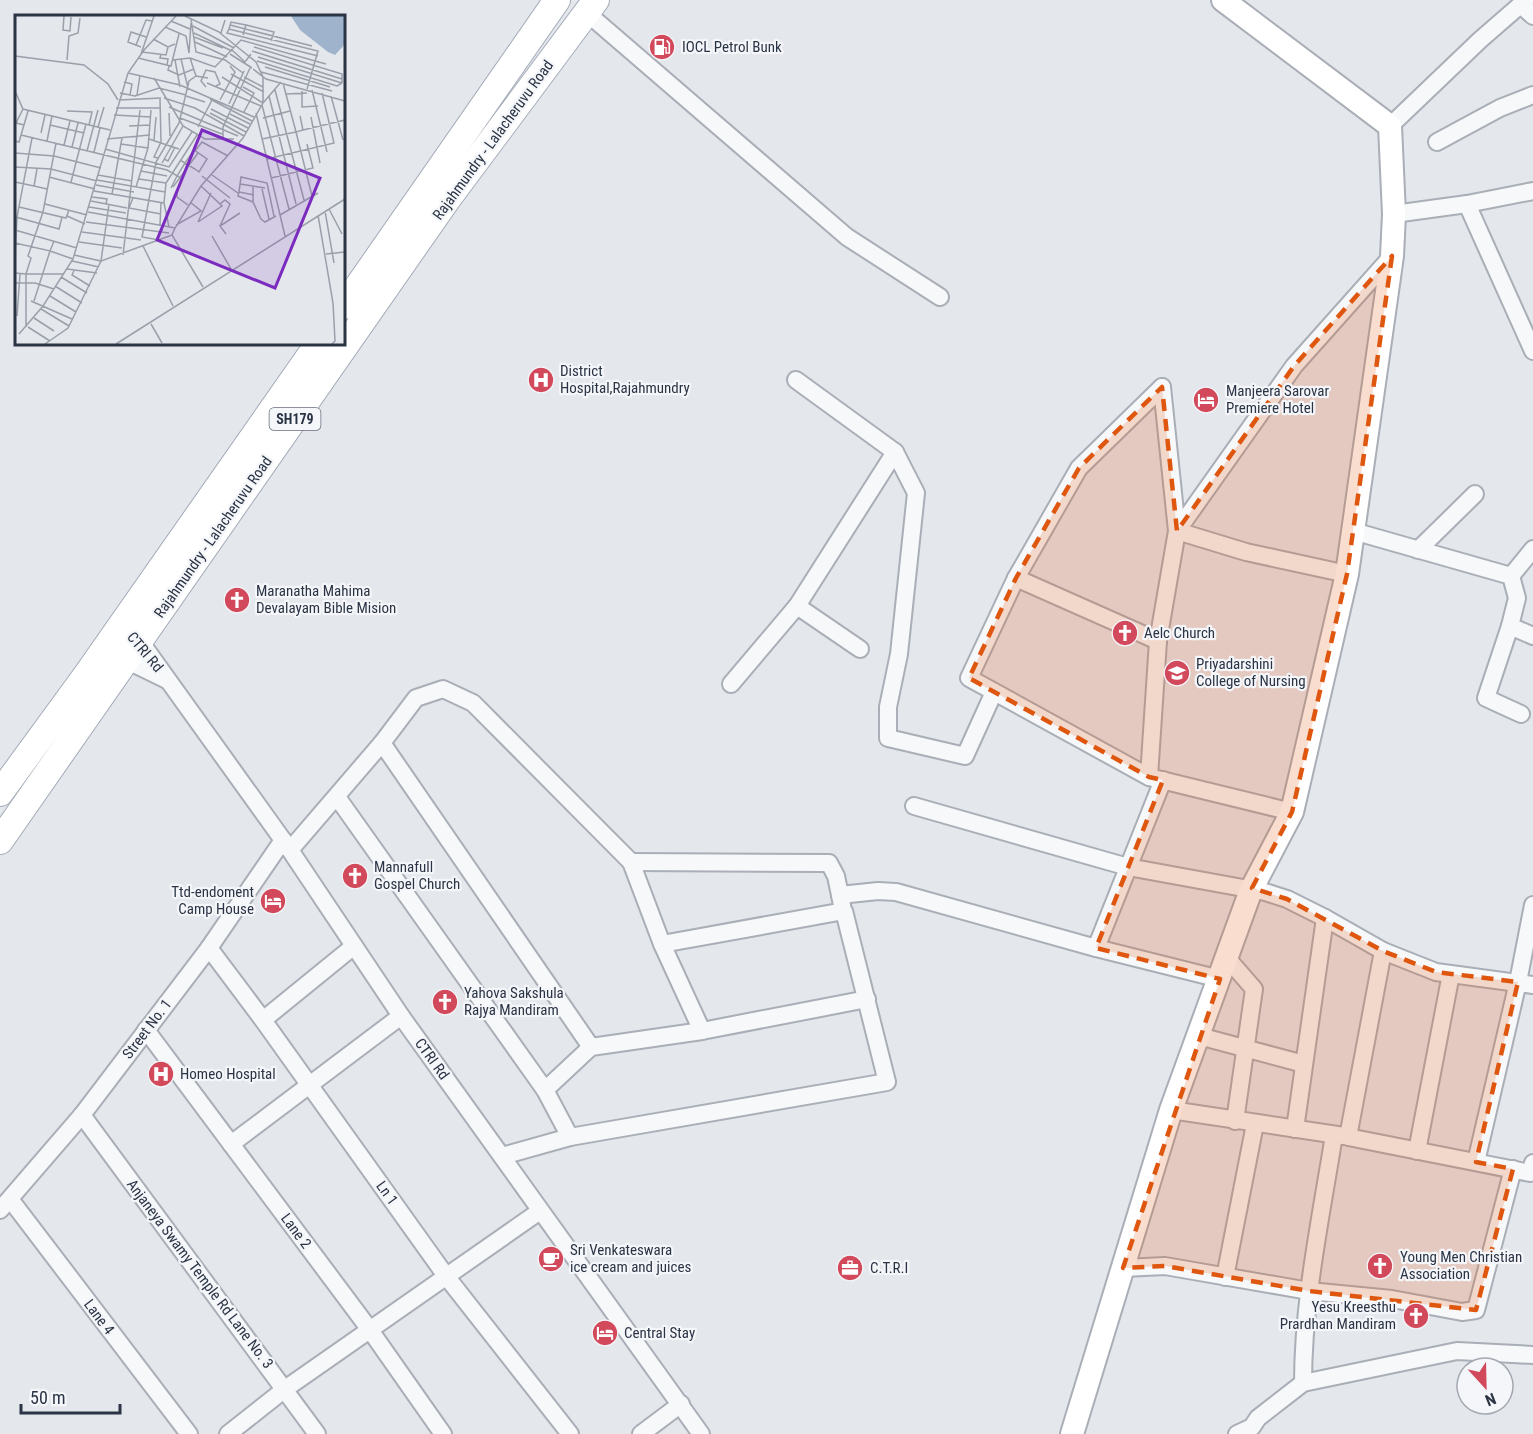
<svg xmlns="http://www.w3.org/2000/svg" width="1533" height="1434" viewBox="0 0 1533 1434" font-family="'Roboto Condensed',sans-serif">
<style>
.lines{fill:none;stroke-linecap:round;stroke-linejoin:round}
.street-casing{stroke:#a9aeb7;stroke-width:20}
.secondary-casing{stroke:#a9aeb7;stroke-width:26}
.primary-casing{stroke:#a3abb8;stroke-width:28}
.street{stroke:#f7f8fa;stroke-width:16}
.secondary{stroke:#fff;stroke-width:22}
.primary{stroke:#fff;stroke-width:26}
.marked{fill:#df570f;fill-opacity:0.2;stroke:#df570f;stroke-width:4.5;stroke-dasharray:12 8;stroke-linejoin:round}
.labels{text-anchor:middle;stroke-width:4.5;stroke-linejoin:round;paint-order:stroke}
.shield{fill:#f4f6f9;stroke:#676e7b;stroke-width:1.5}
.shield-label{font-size:14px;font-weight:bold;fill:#2b3445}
.poi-label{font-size:15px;fill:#2b3445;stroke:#f4f6f9;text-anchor:start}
.street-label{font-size:15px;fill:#2b3445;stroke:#f4f6f9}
.inset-road{fill:none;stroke:#9a9fa9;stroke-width:1.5}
.view{fill:#7b2cbf;fill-opacity:0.15;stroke:#7b2cbf;stroke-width:3}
.inset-edge{fill:none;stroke:#2b3445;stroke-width:3}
</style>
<rect width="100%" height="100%" fill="#e4e7ec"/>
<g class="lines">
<!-- street casing -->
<g class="street-casing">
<g id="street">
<path d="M1521,5L1533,16"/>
<path d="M587,13L847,237L940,297"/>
<path d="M1390,126L1480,40L1526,0"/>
<path d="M1437,142L1500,108L1533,95"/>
<path d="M1467,204L1533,351"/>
<path d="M1394,214L1467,204L1533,191"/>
<path d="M1162,387L1079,468L1016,578L969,678L1149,777L1292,812"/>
<path d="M895,452L916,493L899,654L888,707V738L965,756L994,692"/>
<path d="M1353,531L1511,576L1517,598L1510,626L1533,636"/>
<path d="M1418,550L1475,494"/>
<path d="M1347,574L1246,552L1177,531L1294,366L1392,256"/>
<path d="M1511,576L1533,549"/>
<path d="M1016,578L1158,641"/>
<path d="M797,606L860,649"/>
<path d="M1510,626L1486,698L1521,714"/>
<path d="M133,635L140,641L290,850L401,1016L701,1434"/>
<path d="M119,653L126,660L167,680"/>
<path d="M731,684L797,606L895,452L796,380"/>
<path d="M382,743L591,1047"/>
<path d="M1149,777L1158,641L1177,531L1162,387"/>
<path d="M337,797L545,1090L570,1137L887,1082L844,911L662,944"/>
<path d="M914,806L1128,867L1265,892L1287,899L1325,918"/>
<path d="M290,850L382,743L416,698L443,689L473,703L631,862L662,944L702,1031"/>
<path d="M631,862L829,863L836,876L842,905"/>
<path d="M840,895L878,891L896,892L1096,948L1220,979"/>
<path d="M209,948L263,1020L446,1276L570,1434"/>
<path d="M1096,948L1163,780"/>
<path d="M1227,958L1254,989L1235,1121"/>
<path d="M1533,985L1436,972L1383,951L1348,1137L1530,1173L1533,1163"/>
<path d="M263,1020L354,946"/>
<path d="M146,1030L370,1330L443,1434"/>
<path d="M1199,1036L1304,1064"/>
<path d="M545,1090L591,1047L702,1031L867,999"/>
<path d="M1171,1110L1344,1136"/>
<path d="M82,1115L317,1434"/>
<path d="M1295,1129L1325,918L1383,951"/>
<path d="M231,1144L401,1016"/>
<path d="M1417,1151L1451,974"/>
<path d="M502,1156L570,1137"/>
<path d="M1476,1162L1518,982L1533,905"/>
<path d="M10,1199L189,1434"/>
<path d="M0,1210L82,1115L209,948L283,840"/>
<path d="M1123,1268L1165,1266L1309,1291L1392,1299L1462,1312L1476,1310L1513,1169"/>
<path d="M1225,1277L1255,1124"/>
<path d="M1303,1383C1303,1300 1321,1217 1334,1135"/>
<path d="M228,1434L285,1389L540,1211"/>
<path d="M641,1434L681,1404"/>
<path d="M1237,1434L1252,1427L1258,1418L1303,1383L1457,1351L1533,1355"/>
</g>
</g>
<!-- secondary casing -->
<g class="secondary-casing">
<path id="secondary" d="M1072,1434L1171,1110L1251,890L1292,812L1347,574L1392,256L1394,214L1390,126L1223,0"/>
</g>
<!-- primary casing -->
<g class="primary-casing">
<g id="primary">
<path d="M344,306L557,0"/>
<path d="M0,793L87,674L318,344"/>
<path d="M0,841L447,200L596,0"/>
</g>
</g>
<!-- street -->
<use href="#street" class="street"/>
<!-- secondary -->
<use href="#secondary" class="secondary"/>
<!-- primary -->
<use href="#primary" class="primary"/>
</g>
<!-- marked area -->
<path class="marked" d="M1392,256L1347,574L1292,812L1252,888L1287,899L1383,951L1436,972L1518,982L1476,1162L1513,1169L1476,1310L1309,1291L1165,1266L1123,1268L1220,979L1096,948L1163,780L1149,777L969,678L1016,578L1079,468L1162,387L1177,531L1294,366Z"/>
<!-- icons -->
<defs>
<g id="fuel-disc" transform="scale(1.35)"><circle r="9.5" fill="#d1495b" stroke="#f4f6f9"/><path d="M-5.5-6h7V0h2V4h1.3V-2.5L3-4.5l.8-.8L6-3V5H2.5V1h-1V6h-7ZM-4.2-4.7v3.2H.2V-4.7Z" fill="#fff"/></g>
<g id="hospital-disc" transform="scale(1.35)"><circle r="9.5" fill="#d1495b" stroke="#f4f6f9"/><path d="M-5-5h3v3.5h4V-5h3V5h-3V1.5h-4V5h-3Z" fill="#fff"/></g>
<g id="hotel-disc" transform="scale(1.35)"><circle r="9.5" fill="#d1495b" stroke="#f4f6f9"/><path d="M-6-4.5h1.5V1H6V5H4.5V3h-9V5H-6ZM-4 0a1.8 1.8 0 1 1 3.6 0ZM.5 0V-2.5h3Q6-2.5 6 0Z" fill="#fff"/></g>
<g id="church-disc" transform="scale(1.35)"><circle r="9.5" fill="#d1495b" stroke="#f4f6f9"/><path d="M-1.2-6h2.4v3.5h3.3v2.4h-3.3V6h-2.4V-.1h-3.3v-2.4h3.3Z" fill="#fff"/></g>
<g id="university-disc" transform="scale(1.35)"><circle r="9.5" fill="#d1495b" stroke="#f4f6f9"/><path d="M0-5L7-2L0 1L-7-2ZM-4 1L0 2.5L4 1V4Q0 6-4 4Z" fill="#fff"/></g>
<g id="cafe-disc" transform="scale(1.35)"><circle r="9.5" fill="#d1495b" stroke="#f4f6f9"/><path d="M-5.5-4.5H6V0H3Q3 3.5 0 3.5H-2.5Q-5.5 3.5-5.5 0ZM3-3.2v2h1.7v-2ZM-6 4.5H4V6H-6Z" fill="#fff"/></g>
<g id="office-disc" transform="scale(1.35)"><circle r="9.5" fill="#d1495b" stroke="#f4f6f9"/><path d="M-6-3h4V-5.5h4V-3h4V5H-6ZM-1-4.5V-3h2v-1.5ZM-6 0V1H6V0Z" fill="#fff"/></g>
</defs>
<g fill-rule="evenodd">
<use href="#fuel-disc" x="662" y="47"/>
<use href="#hospital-disc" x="541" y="380"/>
<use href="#hotel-disc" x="1206" y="400"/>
<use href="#church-disc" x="237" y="600"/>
<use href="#church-disc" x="1125" y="633"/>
<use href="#university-disc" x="1177" y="673"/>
<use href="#church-disc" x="355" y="876"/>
<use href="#hotel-disc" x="273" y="901"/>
<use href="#church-disc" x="445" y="1002"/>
<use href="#hospital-disc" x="161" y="1074"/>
<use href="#cafe-disc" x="551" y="1259"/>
<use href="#church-disc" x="1380" y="1266"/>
<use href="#office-disc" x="850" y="1268"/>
<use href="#church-disc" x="1416" y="1316"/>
<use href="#hotel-disc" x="605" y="1333"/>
</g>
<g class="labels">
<!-- shield labels -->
<rect class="shield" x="269.5" y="408" width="51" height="22" rx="4.5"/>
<g class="shield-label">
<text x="295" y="424">SH179</text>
</g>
<!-- poi labels -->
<g class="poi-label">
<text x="682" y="52">IOCL Petrol Bunk</text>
<text x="560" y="376">District<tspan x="560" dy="17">Hospital,Rajahmundry</tspan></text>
<text x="1226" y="396">Manjeera Sarovar<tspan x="1226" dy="17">Premiere Hotel</tspan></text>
<text x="256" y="596">Maranatha Mahima<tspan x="256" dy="17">Devalayam Bible Mision</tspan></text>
<text x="1144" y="638">Aelc Church</text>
<text x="1196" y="669">Priyadarshini<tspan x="1196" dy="17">College of Nursing</tspan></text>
<text x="374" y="872">Mannafull<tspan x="374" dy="17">Gospel Church</tspan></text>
<text x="254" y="897" text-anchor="end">Ttd-endoment<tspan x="254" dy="17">Camp House</tspan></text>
<text x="464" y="998">Yahova Sakshula<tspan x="464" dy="17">Rajya Mandiram</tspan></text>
<text x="180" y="1079">Homeo Hospital</text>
<text x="570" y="1255">Sri Venkateswara<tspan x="570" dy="17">ice cream and juices</tspan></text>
<text x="1400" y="1262">Young Men Christian<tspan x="1400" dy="17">Association</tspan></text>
<text x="870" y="1273">C.T.R.I</text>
<text x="1396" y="1312" text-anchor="end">Yesu Kreesthu<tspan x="1396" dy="17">Prardhan Mandiram</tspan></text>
<text x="624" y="1338">Central Stay</text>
</g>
<!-- street labels -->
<g class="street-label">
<text transform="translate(493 140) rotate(-54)" y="5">Rajahmundry - Lalacheruvu Road</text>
<text transform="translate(213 537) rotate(-55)" y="5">Rajahmundry - Lalacheruvu Road</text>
<text transform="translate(145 652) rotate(50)" y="5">CTRI Rd</text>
<text transform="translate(147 1029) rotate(-53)" y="5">Street No. 1</text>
<text transform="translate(432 1059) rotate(54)" y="5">CTRI Rd</text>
<text transform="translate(387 1193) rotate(54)" y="5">Ln 1</text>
<text transform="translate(296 1231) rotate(53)" y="5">Lane 2</text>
<text transform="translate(200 1274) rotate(53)" y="5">Anjaneya Swamy Temple Rd Lane No. 3</text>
<text transform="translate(99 1317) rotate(53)" y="5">Lane 4</text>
</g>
</g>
<!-- overview -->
<g transform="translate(15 15)">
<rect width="330" height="330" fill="#e4e7ec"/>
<path d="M276,1H330V29L320,40L313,37L285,15Z" fill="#9fb4cc"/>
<path class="inset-road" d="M49,1L48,15L55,16L56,2M170,1L206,18L210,5M176,4L181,37L210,45L228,58M156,6L175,14M215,10L297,31M231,10L216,7L214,14L303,36L292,74M178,11L219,33M150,12L171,21L174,38L176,8M214,14L212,18L303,41M179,18L217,36M205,18L241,47L248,62V88M228,20L231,10L259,17L256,26M179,22L208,33M138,24L153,32L160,29M180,27L212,42M121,30L131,5L137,6M126,32L113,27L116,17L131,22M239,32L327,59V68M217,35L230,47L236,39M237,36L327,64M127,37L151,40L153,32M126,39L139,1M146,39L145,43L153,44L152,50M215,39L237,53M0,41L69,50L93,69L103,85M243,42L327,68M123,43L156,51L164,19M175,43L181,61L193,63M166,44L173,73M52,45L54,21L63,18L65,3M158,45L175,43L200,52L226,25L311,49M160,45L165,72M242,46L322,71L327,68M154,51L153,55L164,60L179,54M250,52L315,72M238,54L251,64L330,86M246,57L317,76M113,58L165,70L239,102M216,59L249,77M207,62L248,88M229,62L248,72M139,63L168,111L190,124H219M109,67L117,69L115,80M192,68L246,91M191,72L186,66L191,55L200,57L205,69L201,71M228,72L239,78L229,97M260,75L289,185M297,75L312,137M0,76L8,94L95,115M287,76V92L303,91M105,78L120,81L144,73L171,80M271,79L292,78M122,80L125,60M171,81L190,87M254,81L281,189M316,81L328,125M149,83L180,93L229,121M195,84L237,106M104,85L146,83M205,85L220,57L215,51M214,89L229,56M247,90L274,194M154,92L223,121M101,93H145M8,94L1,108L9,110M196,94L233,113M52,96L77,97L74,110M154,98L155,121M195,98L231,117M241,98L270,221M215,99L235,109M99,100L136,102M285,101L288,115L281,117L297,181M296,102L305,148M165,103L207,119M248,103L275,96M35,110L69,118M114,111L135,110M83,112L89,92M183,112L197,85M288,115L330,105M26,118L30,100M6,120L152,155L166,163M92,124L135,120M134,124L164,134M247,124L281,117L268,68M139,125L141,102M208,125V112L235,53M0,126L4,127L13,96M32,126L37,101M106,129L133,133M49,130L55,106M57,132L63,108M90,134L154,152L177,117M72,136L83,95M180,136L187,127L213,141M79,137L85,113M0,138L39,141L86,153M143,143L139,142L146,127L145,83M149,144L153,146L160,132M252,144L319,128L307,78M147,148L168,111M0,152L36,154L82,166M22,154L19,171L32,174M126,156L152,161M83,160L117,166M197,160L223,178M187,161L215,183M34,162L80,174M256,163L298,153L292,129M124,164L151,168M82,165L150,177M0,167L19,171M56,167L71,109M225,169L250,173M81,170L119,177M121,172L133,133L136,95M158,172L183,138M238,172V187L246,204L250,207L261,201M156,173L162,161L170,148L179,135L192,144L184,157L180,154L165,145M247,174L254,204M79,176L149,188L151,168L182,120M162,176V182L173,190M224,177L223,181L238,187M97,179L107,123M239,180L224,177L226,162L252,168L259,201M77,182L92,184L91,189M118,183L114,193L146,199M76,186L112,193M149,188L154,212M30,189L72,200M205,189L210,185L215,189L205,211M4,192L51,203L54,195M74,192L111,198M314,194L327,219M310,196L319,248M73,197L160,213M265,200L303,178M303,200L318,288L320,326L317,329M52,201L70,209M1,202L44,214L47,202M71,207L154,218M183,207L207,191L186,171M183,207L196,178M145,210L146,188M161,210L186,196L175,187M0,215L62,233M67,217L126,225M211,219L205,211L225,198M197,221L216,254M144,225L127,222L141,147L164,108L174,66L181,61M64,227L107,233M0,228L35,236L39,226M128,231L158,291M311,239L330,237M59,240L86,246L94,189M108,240L125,95M0,242L2,202L17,123M57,246L84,252M52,254L82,258M59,256L57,260L75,271M0,258L11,259L16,243L13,241L28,197L41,128M46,262L72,278M0,268H20L39,274M40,271L67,288M188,272L157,220L160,213L186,171L228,123L248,88L266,67M35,281L61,297M16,286L57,304M19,286L35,236L58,244M26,294L54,311M2,301L5,259M19,303L39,316M136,309L147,328M11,312V259H48M13,312L35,326M4,319L28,291L58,244L113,58L129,35L161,1M30,329L53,313L86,246L157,220M101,329L330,184"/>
<path class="view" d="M187,115L305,163L260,273L142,225Z"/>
<rect width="330" height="330" class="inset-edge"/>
</g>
<!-- north arrow -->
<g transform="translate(1485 1386) rotate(158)"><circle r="28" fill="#f4f6f9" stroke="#a4a8b1" stroke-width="1.5"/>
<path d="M0-4.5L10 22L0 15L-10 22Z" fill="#d1495b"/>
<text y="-9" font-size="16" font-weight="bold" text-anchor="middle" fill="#2b3445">N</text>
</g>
<!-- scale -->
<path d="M21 1404v9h99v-9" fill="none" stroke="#2b3445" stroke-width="3"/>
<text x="30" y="1404" font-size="18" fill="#2b3445" stroke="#f4f6f9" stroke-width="4.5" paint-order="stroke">50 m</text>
</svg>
